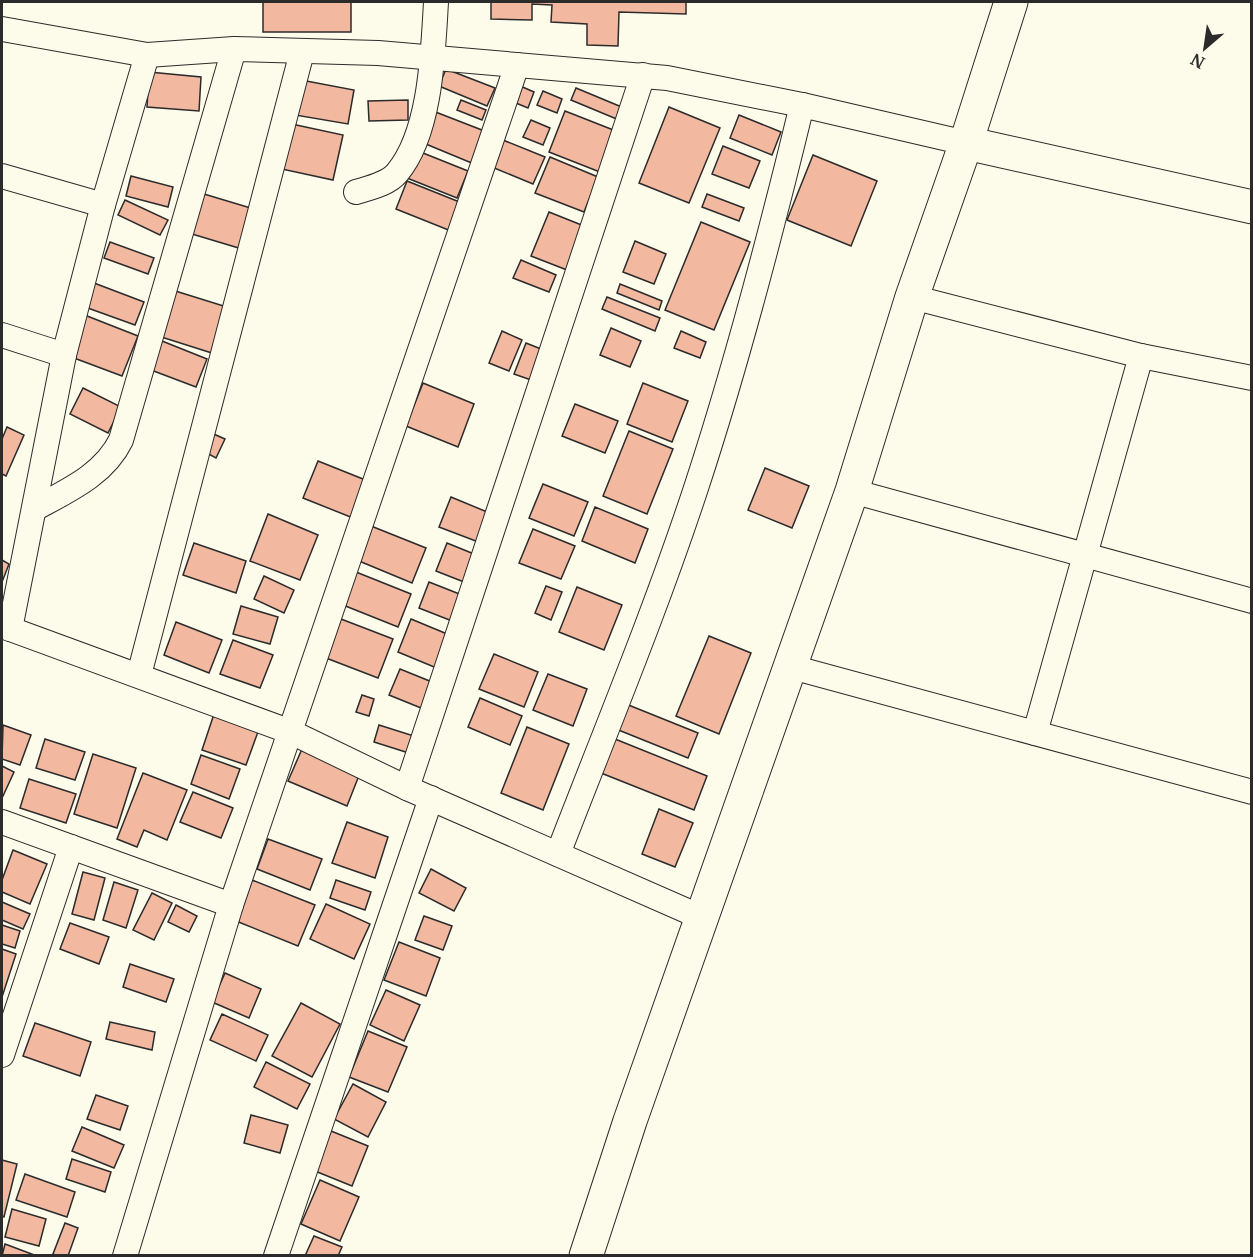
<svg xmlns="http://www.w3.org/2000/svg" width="1253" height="1257" viewBox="0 0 1253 1257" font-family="Merriweather,serif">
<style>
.building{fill:#f2b8a0;stroke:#2b2b2b;stroke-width:1.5}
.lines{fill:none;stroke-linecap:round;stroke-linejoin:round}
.street-casing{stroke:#2b2b2b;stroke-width:26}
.secondary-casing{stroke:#2b2b2b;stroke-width:35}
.street{stroke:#fdfbea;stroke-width:24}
.secondary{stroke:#fdfbea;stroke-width:33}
</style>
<rect width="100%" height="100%" fill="#fdfbea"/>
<!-- building -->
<g class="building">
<rect x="263" y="2" width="88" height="30"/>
<path d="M491,2H686V14L619,12L618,46L587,45V24L551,22L552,5L532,4V20L491,19Z"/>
<path d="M446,69L495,88L487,106L439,86Z"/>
<path d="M149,72L201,77L199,111L147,107Z"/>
<path d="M301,80L354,90L348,124L295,115Z"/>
<path d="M518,85L534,92L528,108L511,101Z"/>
<path d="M576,88L624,108L619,120L571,100Z"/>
<path d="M543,91L562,99L557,113L537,105Z"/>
<path d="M408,100V120L369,121L368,101Z"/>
<path d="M461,100L486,110L482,120L457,110Z"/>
<path d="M669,107L720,128L689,203L639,183Z"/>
<path d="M433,111L487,132L474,164L421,142Z"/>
<path d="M565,111L621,133L605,174L549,152Z"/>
<path d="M739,115L781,132L772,155L730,138Z"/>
<path d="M531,120L550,128L543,145L523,137Z"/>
<path d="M287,123L343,135L333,180L277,168Z"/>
<path d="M498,138L545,157L533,184L487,165Z"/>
<path d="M723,146L760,161L749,188L712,174Z"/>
<path d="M418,151L468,171L457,198L407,178Z"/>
<path d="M813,155L877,181L851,246L787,220Z"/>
<path d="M550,157L598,177L584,212L535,193Z"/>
<path d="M131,176L173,187L168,207L126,196Z"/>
<path d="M407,181L462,203L451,231L396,209Z"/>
<path d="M194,191L254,209L242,249L182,231Z"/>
<path d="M707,194L744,208L739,221L702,207Z"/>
<path d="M125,200L168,220L160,235L118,215Z"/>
<path d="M549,212L584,226L567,270L531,256Z"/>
<path d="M701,222L750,242L714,330L665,310Z"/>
<path d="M635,241L666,254L654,284L623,272Z"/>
<path d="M110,242L154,258L148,274L104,258Z"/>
<path d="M521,260L556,275L549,292L513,278Z"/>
<path d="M94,283L144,302L135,325L85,307Z"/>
<path d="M620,284L662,301L659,310L617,293Z"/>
<path d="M169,289L230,308L215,354L155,335Z"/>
<path d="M607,297L660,318L655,331L602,309Z"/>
<path d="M82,314L138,336L122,376L66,355Z"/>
<path d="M611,328L641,341L630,367L600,355Z"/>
<path d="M502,331L522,340L509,371L489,363Z"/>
<path d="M681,331L706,342L700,358L674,348Z"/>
<path d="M162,341L207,359L196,387L151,370Z"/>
<path d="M526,343L546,351L534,381L514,374Z"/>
<path d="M423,383L474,404L458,447L406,426Z"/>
<path d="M643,383L688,401L672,442L627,424Z"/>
<path d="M83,388L121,407L108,433L70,414Z"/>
<path d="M575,404L618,421L605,453L562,436Z"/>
<path d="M7,427L24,435L6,476L2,474V439Z"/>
<path d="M629,431L673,449L647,514L603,496Z"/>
<path d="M209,432L225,439L216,458L201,450Z"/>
<path d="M318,461L368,481L353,518L303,498Z"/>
<path d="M765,468L809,486L792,528L748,510Z"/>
<path d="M543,484L588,502L574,536L529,518Z"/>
<path d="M451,497L492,514L481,543L439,527Z"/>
<path d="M595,507L648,529L635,563L582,541Z"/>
<path d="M268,514L318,535L300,580L250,561Z"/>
<path d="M361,522L426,548L412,583L347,556Z"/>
<path d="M533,529L575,546L561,579L519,563Z"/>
<path d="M194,543L246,561L236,593L183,575Z"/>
<path d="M447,543L474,554L464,582L436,571Z"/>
<path d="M2,560L9,564L2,582Z"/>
<path d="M351,570L411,594L398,627L338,603Z"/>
<path d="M264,576L294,590L284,613L254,599Z"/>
<path d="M429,582L462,595L452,621L419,608Z"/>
<path d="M546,586L562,592L551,620L535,613Z"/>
<path d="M577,587L622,605L604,650L559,632Z"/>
<path d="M241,606L278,617L270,644L233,634Z"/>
<path d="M341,619L393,639L378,678L326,658Z"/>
<path d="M411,619L452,636L439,669L398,652Z"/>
<path d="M176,622L222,640L209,673L164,655Z"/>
<path d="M709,636L751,653L719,734L676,716Z"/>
<path d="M233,640L273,655L260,688L220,674Z"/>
<path d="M494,654L538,672L524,707L479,689Z"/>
<path d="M400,669L437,684L426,710L389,695Z"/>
<path d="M548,674L587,689L573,726L533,710Z"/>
<path d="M362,695L374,699L369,716L356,712Z"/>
<path d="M480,698L522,716L510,745L468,727Z"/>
<path d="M626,704L698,733L688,758L616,729Z"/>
<path d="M214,714L259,729L246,765L202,750Z"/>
<path d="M3,725L31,735L20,765L2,759Z"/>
<path d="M379,725L417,737L412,754L374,742Z"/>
<path d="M527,727L569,744L543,810L501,793Z"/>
<path d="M45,739L85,752L75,780L36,768Z"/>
<path d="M615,739L707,776L694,810L601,773Z"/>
<path d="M302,749L360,773L347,806L288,781Z"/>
<path d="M93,754L136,768L117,828L74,814Z"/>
<path d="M201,755L240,769L229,799L191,784Z"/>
<path d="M2,766L14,772L3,796L2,795Z"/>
<path d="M143,773L187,790L167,840L144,830L137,847L117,839Z"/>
<path d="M29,779L76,794L66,823L20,808Z"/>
<path d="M193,792L233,808L221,838L180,822Z"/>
<path d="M659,809L693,823L675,867L642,854Z"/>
<path d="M347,822L388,837L375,878L332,863Z"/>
<path d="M268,839L322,859L310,890L257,869Z"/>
<path d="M13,850L47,864L30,904L2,892V880Z"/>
<path d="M431,869L466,888L454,911L419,893Z"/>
<path d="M83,872L105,878L94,920L72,914Z"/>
<path d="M252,880L315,905L298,946L236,921Z"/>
<path d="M336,880L371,892L365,910L330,898Z"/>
<path d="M114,882L138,890L126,928L103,920Z"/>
<path d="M152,893L172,903L154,940L133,930Z"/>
<path d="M2,902L30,914L23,929L2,920Z"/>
<path d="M326,904L370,924L354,959L310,939Z"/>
<path d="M176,905L197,916L189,932L168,922Z"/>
<path d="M424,916L452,926L443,950L415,940Z"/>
<path d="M70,923L109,937L99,964L60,949Z"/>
<path d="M2,925L20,931L15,948L2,944Z"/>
<path d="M399,942L440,958L426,996L384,980Z"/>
<path d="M2,949L16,954L2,997Z"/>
<path d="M130,964L174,979L166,1002L123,987Z"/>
<path d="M225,973L261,989L249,1018L212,1002Z"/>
<path d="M386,990L420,1005L404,1041L370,1025Z"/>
<path d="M301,1003L340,1024L312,1077L272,1056Z"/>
<path d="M222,1014L268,1035L256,1061L210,1040Z"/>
<path d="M110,1022L155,1032L152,1050L106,1039Z"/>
<path d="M35,1023L91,1042L80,1076L23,1056Z"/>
<path d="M368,1031L407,1047L388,1092L349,1077Z"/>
<path d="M266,1062L310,1084L297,1109L254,1087Z"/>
<path d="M353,1084L386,1102L368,1137L334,1119Z"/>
<path d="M96,1095L128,1106L120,1130L87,1119Z"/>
<path d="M251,1115L288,1125L280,1153L244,1143Z"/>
<path d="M82,1127L124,1145L114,1168L72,1151Z"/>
<path d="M331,1131L368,1146L352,1186L315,1171Z"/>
<path d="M72,1159L111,1172L105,1192L66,1179Z"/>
<path d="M2,1160L17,1164L4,1217L2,1216Z"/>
<path d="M25,1174L75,1192L67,1217L16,1200Z"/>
<path d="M320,1180L359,1197L340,1241L301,1224Z"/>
<path d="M12,1209L46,1219L39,1246L5,1237Z"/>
<path d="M65,1223L78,1228L68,1256H57L53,1254Z"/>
<path d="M314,1236L342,1247L338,1256H305Z"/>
<path d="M5,1244L37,1256H2Z"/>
</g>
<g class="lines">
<!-- street casing -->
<g class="street-casing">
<g id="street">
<path d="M2,29L147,55L234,49L378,53L667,78L802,105L966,143"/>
<path d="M2,176L103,205"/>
<path d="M356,192C369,188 388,184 397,173C431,133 433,52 436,2"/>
<path d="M912,297L1141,356L1252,378"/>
<path d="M2,335L64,355L103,205L147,55"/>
<path d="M852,491L1252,601"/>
<path d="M34,509C67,491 104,475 121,440L234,49"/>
<path d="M2,626L291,732L407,788L703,918"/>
<path d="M10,629L64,355"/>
<path d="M788,666L1252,792"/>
<path d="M139,675L302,52"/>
<path d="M1035,733L1141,356"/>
<path d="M407,788L643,75"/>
<path d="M2,822L231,905"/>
<path d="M558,854C605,732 656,610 697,485C738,360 771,233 802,105"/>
<path d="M2,1055L71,847"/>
<path d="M125,1256L231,905L517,65"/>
<path d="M276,1256L431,798"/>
</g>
</g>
<!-- secondary casing -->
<g class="secondary-casing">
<g id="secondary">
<path d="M966,143L1252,207"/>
<path d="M586,1256L630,1121L852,491L912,297L966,143L1011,2"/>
</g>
</g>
<!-- street -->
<use href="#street" class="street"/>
<!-- secondary -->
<use href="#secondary" class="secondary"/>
</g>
<!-- border -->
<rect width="1253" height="1257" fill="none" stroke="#2b2b2b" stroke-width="6"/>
<!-- north arrow -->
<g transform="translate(1205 48) rotate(209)" stroke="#fdfbea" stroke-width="4.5" paint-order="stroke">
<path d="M0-4.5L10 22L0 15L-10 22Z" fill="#2b2b2b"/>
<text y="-9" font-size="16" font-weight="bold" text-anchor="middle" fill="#2b2b2b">N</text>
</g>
</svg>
